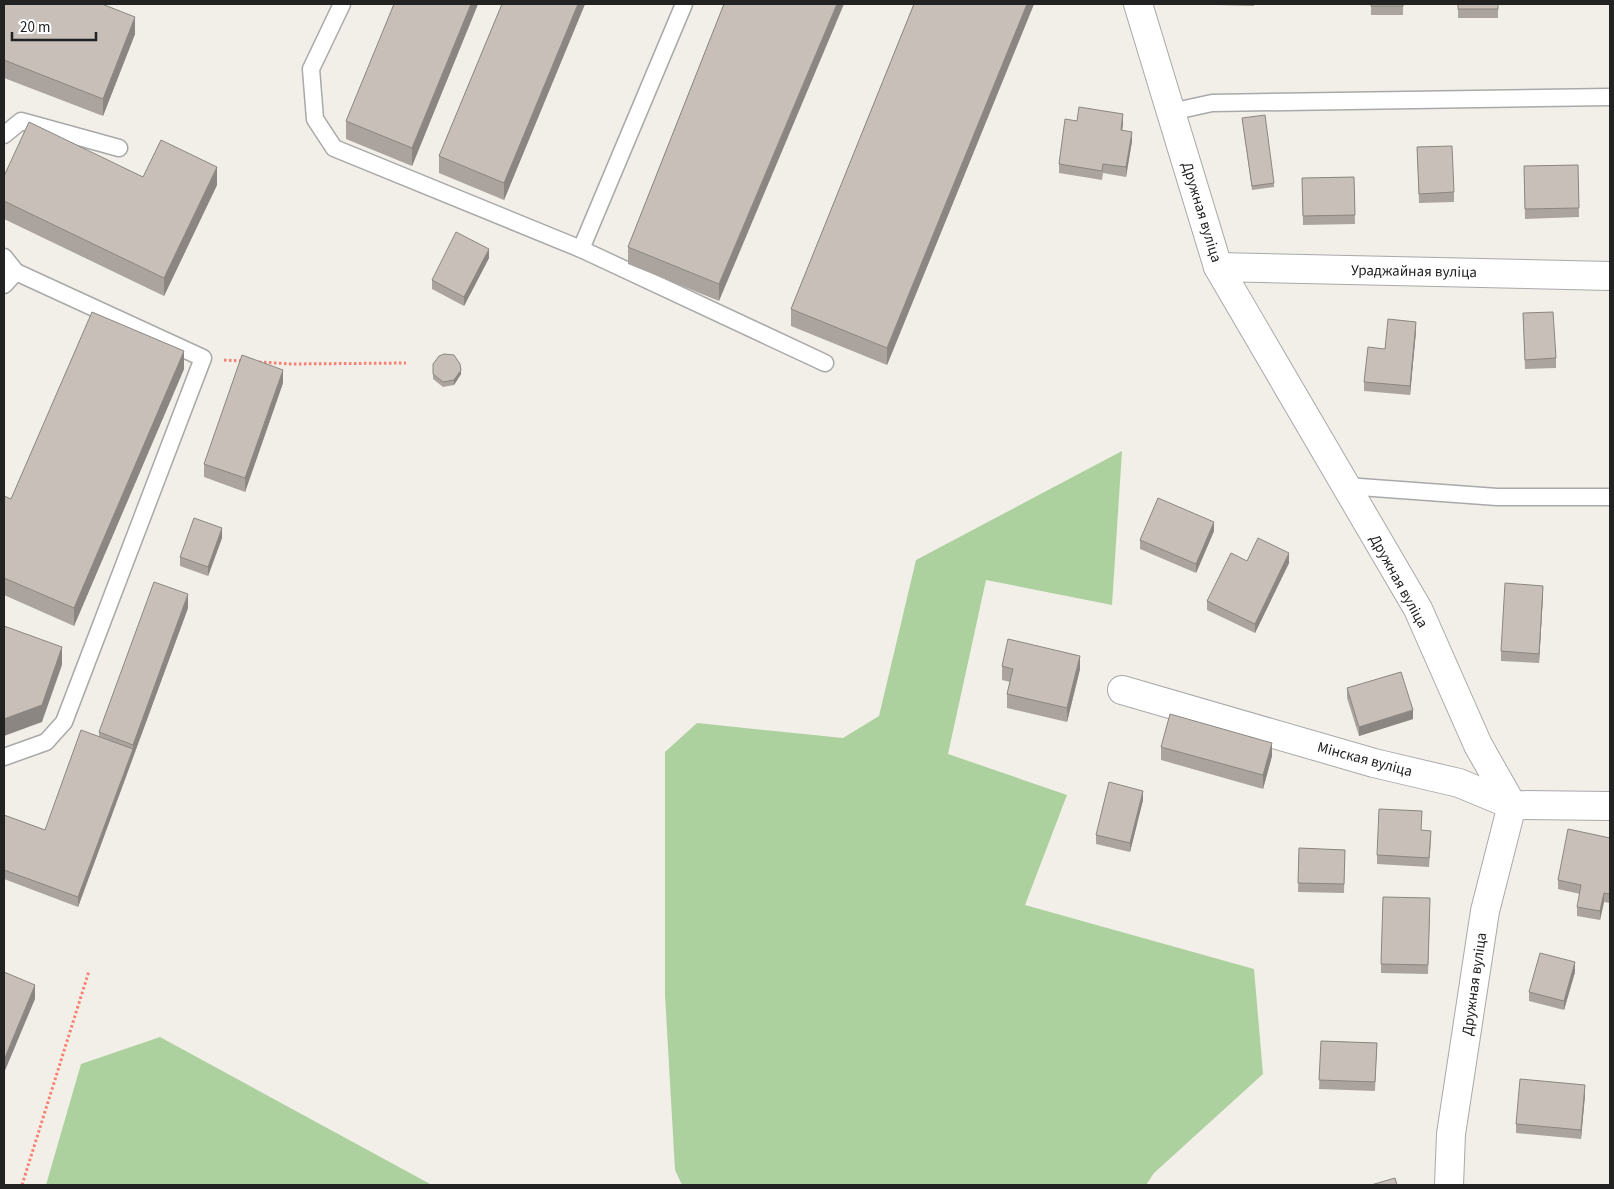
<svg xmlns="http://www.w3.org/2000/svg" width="1614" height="1189" viewBox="0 0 1614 1189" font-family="'Source Sans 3',sans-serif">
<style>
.forest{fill:#add19e}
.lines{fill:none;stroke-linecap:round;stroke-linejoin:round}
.lane-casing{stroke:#a9a9a9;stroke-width:19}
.street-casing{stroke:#a9a9a9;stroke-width:30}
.path{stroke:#fa8072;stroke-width:3;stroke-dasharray:2.5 2.5;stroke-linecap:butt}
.lane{stroke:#fff;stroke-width:16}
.street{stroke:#fff;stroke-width:28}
.wall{fill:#aba49e}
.shaded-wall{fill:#8b8681}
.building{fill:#c7bfb8;stroke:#8b8681}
.labels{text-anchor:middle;stroke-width:5;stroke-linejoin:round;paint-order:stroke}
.street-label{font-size:15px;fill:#222;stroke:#fff}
</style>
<rect width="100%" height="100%" fill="#f2efe9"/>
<!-- forest -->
<g class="forest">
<path d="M1122,451L1112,605L986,580L948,754L1067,795L1025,905L1254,969L1263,1074L1154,1173L1146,1185H682L675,1170L665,995V752L697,723L843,738L879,716L916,560Z"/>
<path d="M160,1037L432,1185H46L81,1064Z"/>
</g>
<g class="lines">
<!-- lane casing -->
<g class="lane-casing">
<g id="lane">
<path d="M342,4L311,69L315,119L334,148L581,249L825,363"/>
<path d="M1171,112L1212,103L1610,97"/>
<path d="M4,135L21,121L119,148"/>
<path d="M581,249L684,4"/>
<path d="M4,257L16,272L203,358L64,722L46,742L4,757"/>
<path d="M4,285L16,272"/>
<path d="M1346,486L1497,497H1610"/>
</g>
</g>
<!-- street casing -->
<g class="street-casing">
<g id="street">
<path d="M1138,4L1218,267L1418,609L1478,745L1512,805L1485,911L1451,1134L1449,1185"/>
<path d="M1218,267L1610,276"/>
<path d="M1122,690L1374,763L1459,783L1512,805L1610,806"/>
</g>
</g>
<!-- path -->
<g class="path">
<path d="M224,360L242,361"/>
<path d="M259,362L292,364L406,363"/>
<path d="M22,1185L89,971"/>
</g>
<!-- lane -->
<use href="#lane" class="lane"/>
<!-- street -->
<use href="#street" class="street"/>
</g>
<!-- wall -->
<g class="wall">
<path d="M4,4L135,34L103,116L4,78Z"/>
<path d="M478,4L412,166L346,139V121Z"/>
<path d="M502,4H585L504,200L439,173V156Z"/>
<path d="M724,4L719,301L628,264V247Z"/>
<path d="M914,4H1034L887,365L791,326V309Z"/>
<path d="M1216,4H1254V6L1216,5Z"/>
<rect x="1371" y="4" width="32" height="11"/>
<rect x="1458" y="4" width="40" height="14"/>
<path d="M1242,118L1274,183V187L1252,190Z"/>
<path d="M1077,121L1123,123L1122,131L1132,141L1126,177L1103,173L1102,180L1059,173V164Z"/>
<path d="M1417,147L1454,192V202L1419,203Z"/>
<path d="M1578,165L1579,217L1525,219L1524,166Z"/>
<path d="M4,176L143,177L217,185L164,296L4,219Z"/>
<path d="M1354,177L1355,224L1303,225L1302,178Z"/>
<path d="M489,258L464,306L432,289V280Z"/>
<path d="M1523,313L1556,358V368L1525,369Z"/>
<path d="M1416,331L1410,395L1364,391V382Z"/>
<path d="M433,368L461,374L454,385L443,387L433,379Z"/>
<path d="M184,369L74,626L4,595V496L11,499Z"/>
<path d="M283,383L245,492L204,477V464Z"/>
<path d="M1214,531L1196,573L1140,549V540Z"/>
<path d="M222,538L208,576L180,566V557Z"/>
<path d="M1247,561L1289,563L1255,633L1207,610V601Z"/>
<path d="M1543,595L1539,663L1501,661V651Z"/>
<path d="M188,608L78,907L4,879V815L45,830L99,737V732Z"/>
<path d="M1002,666L1080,669L1067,722L1007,708V694L1010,682L1002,680Z"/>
<path d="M1347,688L1413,719L1359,736L1347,698Z"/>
<path d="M1161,747L1272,756L1263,789L1161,760Z"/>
<path d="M1143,800L1130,852L1096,844V835Z"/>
<path d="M1421,831L1431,840L1429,867L1377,864V855Z"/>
<path d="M1610,838V903L1604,902L1600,920L1577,916V907L1580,894L1558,889V880Z"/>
<path d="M1299,848L1345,850L1344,893L1298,892Z"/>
<path d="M1430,907L1428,974L1381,973V964Z"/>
<path d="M1575,972L1564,1010L1529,1001V992Z"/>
<path d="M1321,1041L1377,1043L1375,1091L1319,1089Z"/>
<path d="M1585,1095L1581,1139L1516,1133V1124Z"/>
</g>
<!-- shaded-wall -->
<g class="shaded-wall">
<path d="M471,4H478L412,166V148Z"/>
<path d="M578,4H585L504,200V183Z"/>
<path d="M837,4H844L719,301V284Z"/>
<path d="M1027,4H1034L887,365V348Z"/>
<path d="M135,17V34L103,116V99Z"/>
<path d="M1123,114V123L1121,140V130Z"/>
<path d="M1132,132V141L1126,177V167Z"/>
<path d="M217,167V185L164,296V278Z"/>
<path d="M489,249V258L464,306V297Z"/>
<path d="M1416,322V331L1410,395V386Z"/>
<path d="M184,351V369L74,626V608Z"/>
<path d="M283,370V383L245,492V478Z"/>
<path d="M461,370V374L454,385V380Z"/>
<path d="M1214,522V531L1196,573V564Z"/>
<path d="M222,528V538L208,576V567Z"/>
<path d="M1289,553V563L1255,633V624Z"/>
<path d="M1543,586V595L1539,663V654Z"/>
<path d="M188,594V608L78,907V897L133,749V745Z"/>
<path d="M62,647V665L42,722L4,736V719Z"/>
<path d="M1080,656V669L1067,722V708Z"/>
<path d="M1413,710V719L1359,736V727Z"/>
<path d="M1272,743V756L1263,789V775Z"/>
<path d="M1143,791V800L1130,852V843Z"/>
<path d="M1604,893V902L1600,920V911Z"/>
<path d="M1575,962V972L1564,1010V1001Z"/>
<path d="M35,985V999L4,1073V1060Z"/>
<path d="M1585,1085V1095L1581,1139V1130Z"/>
</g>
<!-- building -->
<g class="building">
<path d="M4,4H102L135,17L103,99L4,60Z"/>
<path d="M394,4H471L412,148L346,121Z"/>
<path d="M502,4H578L504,183L439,156Z"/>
<path d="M724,4H837L719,284L628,247Z"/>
<path d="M914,4H1027L887,348L791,309Z"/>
<rect x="1371" y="4" width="32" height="2"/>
<rect x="1458" y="4" width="40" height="5"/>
<path d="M1079,107L1123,114L1121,130L1132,132L1126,167L1103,164L1102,171L1059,164L1065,119L1077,121Z"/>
<path d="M1265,115L1274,183L1252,186L1242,118Z"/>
<path d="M29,122L143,177L161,140L217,167L164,278L4,201V176Z"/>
<path d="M1452,146L1454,192L1419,194L1417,147Z"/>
<path d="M1578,165L1579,208L1525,209L1524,166Z"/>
<path d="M1354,177L1355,215L1303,216L1302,178Z"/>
<path d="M456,232L489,249L464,297L432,280Z"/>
<path d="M92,312L184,351L74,608L4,578V496L11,499Z"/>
<path d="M1553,312L1556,358L1525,360L1523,313Z"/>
<path d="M1388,319L1416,322L1410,386L1364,382L1368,347L1385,349Z"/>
<path d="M444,354L454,355L460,364L461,370L454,380L443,382L433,374V364L439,356Z"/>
<path d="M242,355L283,370L245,478L204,464Z"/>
<path d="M1158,498L1214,522L1196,564L1140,540Z"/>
<path d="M194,518L222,528L208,567L180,557Z"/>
<path d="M1258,538L1289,553L1255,624L1207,601L1231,553L1247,561Z"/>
<path d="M154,582L188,594L133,745L99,732Z"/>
<path d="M1505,583L1543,586L1539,654L1501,651Z"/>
<path d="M4,626L62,647L42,705L4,719Z"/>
<path d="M1008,639L1080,656L1067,708L1007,694L1013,669L1002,666Z"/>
<path d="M1401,672L1413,710L1359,727L1347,688Z"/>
<path d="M1170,714L1272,743L1263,775L1161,747Z"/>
<path d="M81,730L133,749L78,897L4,870V815L45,830Z"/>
<path d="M1109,782L1143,791L1130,843L1096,835Z"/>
<path d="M1379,809L1422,811L1421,830L1431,831L1429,858L1377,855Z"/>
<path d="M1568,829L1610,838V894L1604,893L1600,911L1577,907L1581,885L1558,880Z"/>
<path d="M1299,848L1345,850L1344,884L1298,883Z"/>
<path d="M1383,897L1430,898L1428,965L1381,964Z"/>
<path d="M1540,953L1575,962L1564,1001L1529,992Z"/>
<path d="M4,972L35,985L4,1060Z"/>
<path d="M1321,1041L1377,1043L1375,1082L1319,1080Z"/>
<path d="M1520,1079L1585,1085L1581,1130L1516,1124Z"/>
<path d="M1395,1178L1397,1185H1371Z"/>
</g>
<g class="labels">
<!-- street labels -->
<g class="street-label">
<text transform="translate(1202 212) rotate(73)" y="5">Дружная вуліца</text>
<text transform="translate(1414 271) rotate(1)" y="5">Ураджайная вуліца</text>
<text transform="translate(1399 581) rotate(61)" y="5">Дружная вуліца</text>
<text transform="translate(1365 759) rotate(15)" y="5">Мінская вуліца</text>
<text transform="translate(1474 984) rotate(-82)" y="5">Дружная вуліца</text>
</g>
</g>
<!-- border -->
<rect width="1614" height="1189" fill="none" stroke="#222222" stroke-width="10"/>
<!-- scale -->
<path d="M12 32v8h84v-8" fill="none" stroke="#222222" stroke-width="2.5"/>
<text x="20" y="32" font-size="15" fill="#222222" stroke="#ffffff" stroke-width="4" paint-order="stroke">20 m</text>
</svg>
